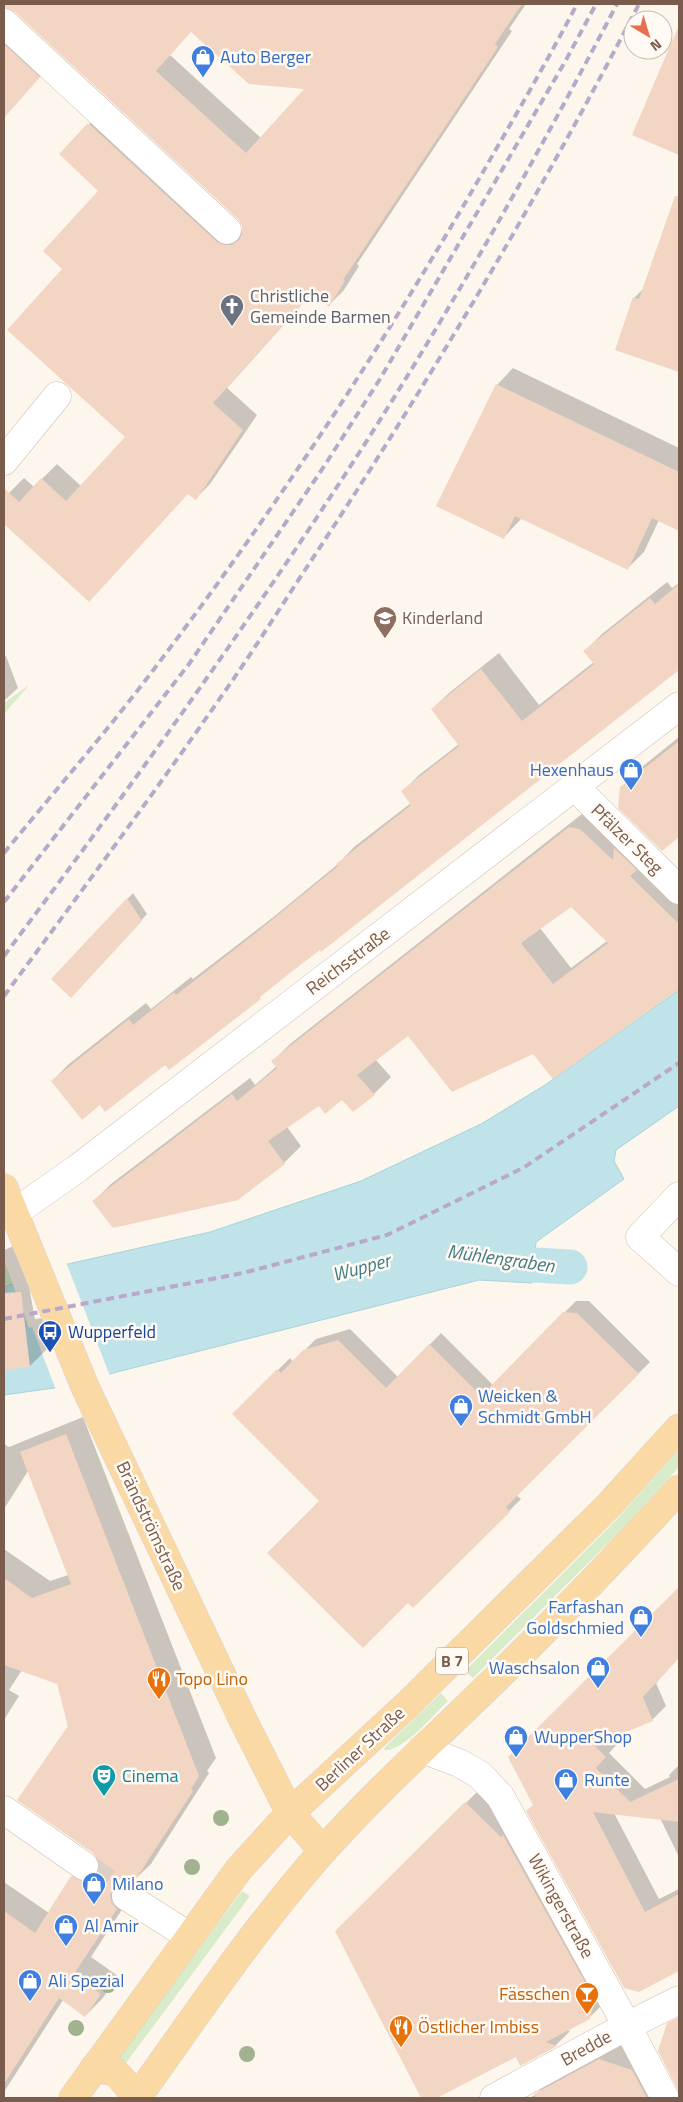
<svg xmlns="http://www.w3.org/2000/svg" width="683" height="2102" viewBox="0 0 683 2102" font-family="'Titillium Web',sans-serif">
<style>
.green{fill:#d8ecc9}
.water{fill:#bfe3e8;stroke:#a5d3da}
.pier{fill:#fdf6ec}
.shadow{fill:#0003;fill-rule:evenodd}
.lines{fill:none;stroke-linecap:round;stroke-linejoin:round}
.canal{stroke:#bfe3e8;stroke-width:35}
.building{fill:#f3d5c3;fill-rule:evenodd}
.minor-tunnel{stroke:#dcd0c4;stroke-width:28;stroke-dasharray:28 14;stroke-linecap:butt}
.minor-casing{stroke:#d1beb0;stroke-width:29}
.major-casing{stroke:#dad1cd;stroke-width:29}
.minor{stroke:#fff;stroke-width:28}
.major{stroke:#fbd9a5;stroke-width:28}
.rail{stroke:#b9a8c9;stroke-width:4;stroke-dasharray:8 5;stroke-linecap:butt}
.tree{fill:#a0b28e}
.labels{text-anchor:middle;stroke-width:5;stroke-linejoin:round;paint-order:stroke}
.shield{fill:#fffaf3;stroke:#a28b7f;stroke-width:1}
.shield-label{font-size:16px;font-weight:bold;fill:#7a5c4d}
.shop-label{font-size:18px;fill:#366cbe;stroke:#fffaf3;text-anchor:start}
.worship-label{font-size:18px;fill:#5b616d;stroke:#fffaf3;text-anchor:start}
.education-label{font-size:18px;fill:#785e54;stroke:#fffaf3;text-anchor:start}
.street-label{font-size:18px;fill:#7a5c4d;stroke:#fffaf3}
.transit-label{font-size:18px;fill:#164399;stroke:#fffaf3;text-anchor:start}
.food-label{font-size:18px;fill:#c56008;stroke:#fffaf3;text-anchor:start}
.culture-label{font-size:18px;fill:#0d838f;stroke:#fffaf3;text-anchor:start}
.water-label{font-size:19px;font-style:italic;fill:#437c86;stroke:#fffaf3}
</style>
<rect width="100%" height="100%" fill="#fdf6ec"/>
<!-- green -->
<g class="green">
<path d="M29,685L4,714V703Z"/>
<path d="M4,1261L13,1284L4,1287Z"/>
<path d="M679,1450V1467L625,1526L473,1678L465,1671L615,1521Z"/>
<path d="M441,1693L448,1701C435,1713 402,1753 384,1750L385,1747Z"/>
<path d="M242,1891L250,1896L126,2063L118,2058Z"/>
</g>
<!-- water -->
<path class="water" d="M679,990V1106L616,1150L614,1161L624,1179L536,1242L532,1283L479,1280L54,1388L4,1395V1287L68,1264L210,1232L361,1181L481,1124L545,1085Z"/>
<!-- pier -->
<path class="pier" d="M66,1262L110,1376L56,1390L32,1327L29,1328L12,1282Z"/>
<!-- shadow -->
<g class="shadow">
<path d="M7,4H526L509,29L512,31L357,264L359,266L344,290L329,305L314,291L227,388L257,415L210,484L195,499L188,493L69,582L4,523V498L24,478L34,487L57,464L81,486L127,437L64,269L100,191L61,154L104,109L239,231H243V226L239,218L15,11L5,7ZM191,31L307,88L261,138L170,55Z"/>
<path d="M4,13L53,62L4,117Z"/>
<path d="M679,46V154L634,134L666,59Z"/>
<path d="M673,225L679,228V371L616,350L634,298L645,287Z"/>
<path d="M513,368L679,448V530L659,520L644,552L628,568L522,518L503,538L497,385Z"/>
<path d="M667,582L672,588L679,583L678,669L320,948L165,1063L100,1104L52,1081L69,1064L146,1003L151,1009L191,977L193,979L276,915L338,864L354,847L411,803L403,791L419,775L459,744L432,709L449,693L499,653L539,705L594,662L585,651L602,634Z"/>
<path d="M6,656L18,688L4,701V657Z"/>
<path d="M679,737V836L662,849L621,788L642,767Z"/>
<path d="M587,810L679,890V989L553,1077L533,1053L409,1035L375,1059L391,1077L374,1094L342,1098L320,1104L287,1127L301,1146L284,1163L94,1201L111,1184L250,1078L255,1085L277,1066L273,1061L290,1044ZM571,906L607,941L571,968L540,928Z"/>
<path d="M133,893L147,914L81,985L52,979Z"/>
<path d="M21,1243L35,1319L43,1318L47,1349L30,1366L4,1369V1250Z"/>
<path d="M576,1301H589L650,1362L516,1495L521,1499L413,1606L320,1501L234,1414L290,1358L293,1362L316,1339L350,1329L398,1377L441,1333L493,1385Z"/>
<path d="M83,1417L216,1758L207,1771L209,1773L151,1864L133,1881L128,1880L129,1885L134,1891L91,1957L118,1976L102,1999L85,2016L63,2000L4,2092V1882L49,1913L72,1877L89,1859L100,1865L58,1683L22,1670L9,1690L19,1696L4,1720V1549L50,1581L68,1575L28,1471L4,1509V1444L9,1447Z"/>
<path d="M679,1589V1657L656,1683L666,1706L652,1720L612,1736L618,1743L609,1753L645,1789L670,1777L669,1775L679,1765V1857L660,1818L614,1813L659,1899L679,1889V1970L639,1991L534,1805L510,1758Z"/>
<path d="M481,1788L604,2003L589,2018L567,2030L570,2031L556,2045L521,2064L516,2056L434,2098H422L337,1932Z"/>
<path d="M679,2022V2089L659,2051L664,2037Z"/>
<path d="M620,2040L679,2092V2098H529L535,2095L556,2074Z"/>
</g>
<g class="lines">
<!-- canal -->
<path class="canal" d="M487,1257L534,1265L570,1267"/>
</g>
<!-- building -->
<g class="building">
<path d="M4,4H522L495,44L498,47L343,280L345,281L329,307L313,292L213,403L243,430L196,500L188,494L89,602L4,524V488L19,502L41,478L66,501L125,437L7,330L62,269L43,251L98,191L59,154L88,123L217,242L224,245H232L239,240L242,234V226L238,219L15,12L4,8ZM191,32L249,84L304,89L246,153L156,71Z"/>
<path d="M679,25V155L632,135Z"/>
<path d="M4,44L40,77L4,118Z"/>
<path d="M675,196H679V372L615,350L633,297L639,299Z"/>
<path d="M496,384L679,472V531L652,518L628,570L515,516L504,539L436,506Z"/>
<path d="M679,584V670L321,952L320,950L290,973L260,997L261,999L169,1070L165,1065L105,1112L100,1105L82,1120L51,1081L129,1019L133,1025L174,992L176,995L257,932L338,866L336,864L411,805L401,791L459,746L431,709L481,669L522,721L594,664L583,651L650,598L655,604Z"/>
<path d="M679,741V837L662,851L618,808L620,787Z"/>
<path d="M569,827L580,829L613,860L614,848L637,870L630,876L679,924V989L553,1079L533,1054L452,1092L408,1036L357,1075L375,1095L353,1112L342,1100L325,1114L319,1106L268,1141L285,1164L238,1200L113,1228L92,1201L232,1094L237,1101L277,1068L271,1061ZM571,907L608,943L553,984L521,943Z"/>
<path d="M127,898L142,921L71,998L51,979Z"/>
<path d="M21,1292L30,1367L4,1370V1293Z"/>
<path d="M563,1312L577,1313L639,1374L506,1507L510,1512L413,1608L408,1603L363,1648L267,1553L319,1501L232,1414L277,1369L281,1373L303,1350L338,1340L386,1388L429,1344L481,1396Z"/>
<path d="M66,1434L199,1776L191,1789L193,1791L134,1882L126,1880L119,1882L113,1888L110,1896L112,1903L117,1909L74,1974L101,1994L85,2017L59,1998L4,2084V1911L35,1933L71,1876L82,1881L90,1880L96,1875L99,1868L98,1860L93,1853L17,1800L68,1726L57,1684L4,1665V1578L32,1598L71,1584L20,1452Z"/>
<path d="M679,1587V1658L643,1697L653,1721L594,1745L606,1757L596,1768L630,1802L679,1779V1822L593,1812L645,1912L679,1894V1971L639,1992L624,1988L526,1811L533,1805L508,1757Z"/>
<path d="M465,1802L501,1837L503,1835L595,2000L590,2019L546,2042L557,2046L520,2066L516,2057L437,2098H421L335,1931Z"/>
<path d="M679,2017V2092L658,2051L667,2023Z"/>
<path d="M599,2059L632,2070L647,2098H536L534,2094Z"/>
</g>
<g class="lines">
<!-- minor-tunnel -->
<path class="minor-tunnel" d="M84,1866L126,1896"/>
<!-- minor casing -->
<g class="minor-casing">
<g id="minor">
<path d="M4,23L227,230"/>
<path d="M4,461L57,396"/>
<path d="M575,787L679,890"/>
<path d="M679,1196L640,1237L679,1272"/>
<path d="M14,1213L78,1168L679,706"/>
<path d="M422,1749L459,1763L480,1775L500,1796L627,2026L665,2098"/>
<path d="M4,1810L84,1866"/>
<path d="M126,1896L189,1936"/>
<path d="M494,2098L627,2026L679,2000"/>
</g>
</g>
<!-- major casing -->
<g class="major-casing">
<g id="major">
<path d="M4,1188L85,1387L244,1722L290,1813L323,1851"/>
<path d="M94,2068L115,2072L127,2085L135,2098"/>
<path d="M73,2098L239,1869L290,1813L407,1705L609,1505L679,1428"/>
<path d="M137,2098C196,2015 254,1929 322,1852C368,1800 420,1752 470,1704C542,1635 611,1563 679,1489"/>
</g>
</g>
<!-- minor -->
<use href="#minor" class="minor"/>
<!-- major -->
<use href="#major" class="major"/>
<!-- rail -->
<g class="rail">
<path d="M4,853C53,793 104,735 151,673C271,516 380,350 479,179C512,121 546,64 577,4"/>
<path d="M4,902L189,664L321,471L380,379L566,60L596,4"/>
<path d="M4,956C127,792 248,625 359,453C452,308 537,157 617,4"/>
<path d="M4,996C78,896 152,796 223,694C252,653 278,611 305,570C426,387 538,199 639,4"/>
<path d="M4,1319L243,1273L387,1235L523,1168L679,1063"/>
</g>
</g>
<!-- trees -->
<g class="tree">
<circle cx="221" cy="1818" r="8"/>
<circle cx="192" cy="1867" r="8"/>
<circle cx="108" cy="1985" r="8"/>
<circle cx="76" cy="2028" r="8"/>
<circle cx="247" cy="2054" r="8"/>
</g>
<!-- icons -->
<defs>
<g id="shop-pin" transform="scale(1.25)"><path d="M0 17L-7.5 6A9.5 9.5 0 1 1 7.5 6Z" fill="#3f7fe0" stroke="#fffaf3"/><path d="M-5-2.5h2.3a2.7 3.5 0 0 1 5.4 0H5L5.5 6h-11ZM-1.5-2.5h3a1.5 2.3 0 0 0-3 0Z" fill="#fff"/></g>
<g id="church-pin" transform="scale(1.25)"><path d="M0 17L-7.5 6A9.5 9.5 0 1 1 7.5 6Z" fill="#6b7280" stroke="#fffaf3"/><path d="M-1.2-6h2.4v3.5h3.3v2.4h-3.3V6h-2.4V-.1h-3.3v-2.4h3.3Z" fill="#fff"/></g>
<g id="school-pin" transform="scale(1.25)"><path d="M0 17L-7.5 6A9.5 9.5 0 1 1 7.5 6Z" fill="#8d6e63" stroke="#fffaf3"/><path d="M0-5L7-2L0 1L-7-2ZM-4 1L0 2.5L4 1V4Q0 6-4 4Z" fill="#fff"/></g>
<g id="bus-pin" transform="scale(1.25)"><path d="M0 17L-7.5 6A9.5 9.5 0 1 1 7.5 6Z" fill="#1a4fb4" stroke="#fffaf3"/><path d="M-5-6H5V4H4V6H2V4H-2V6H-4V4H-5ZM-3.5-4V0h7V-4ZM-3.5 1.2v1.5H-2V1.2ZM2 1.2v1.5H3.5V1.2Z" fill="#fff"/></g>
<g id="restaurant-pin" transform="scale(1.25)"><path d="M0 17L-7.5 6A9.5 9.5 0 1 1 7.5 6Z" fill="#e8710a" stroke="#fffaf3"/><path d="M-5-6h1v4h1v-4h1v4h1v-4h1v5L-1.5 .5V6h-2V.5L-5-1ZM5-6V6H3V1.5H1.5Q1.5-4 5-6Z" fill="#fff"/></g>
<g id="theatre-pin" transform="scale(1.25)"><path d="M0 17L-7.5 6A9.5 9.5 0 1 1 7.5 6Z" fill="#0f9aa8" stroke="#fffaf3"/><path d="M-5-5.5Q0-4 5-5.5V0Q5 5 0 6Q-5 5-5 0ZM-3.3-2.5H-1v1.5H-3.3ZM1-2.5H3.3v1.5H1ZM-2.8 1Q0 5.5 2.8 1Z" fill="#fff"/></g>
<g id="bar-pin" transform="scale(1.25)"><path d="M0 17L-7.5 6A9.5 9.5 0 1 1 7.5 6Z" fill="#e8710a" stroke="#fffaf3"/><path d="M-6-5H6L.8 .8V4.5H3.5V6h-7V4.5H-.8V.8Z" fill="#fff"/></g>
</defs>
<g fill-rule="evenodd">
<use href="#shop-pin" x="203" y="57"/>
<use href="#church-pin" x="232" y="306"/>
<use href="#school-pin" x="385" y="618"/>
<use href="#shop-pin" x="631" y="770"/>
<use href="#bus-pin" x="50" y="1332"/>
<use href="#shop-pin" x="461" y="1406"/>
<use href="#shop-pin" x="641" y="1617"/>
<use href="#shop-pin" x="598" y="1668"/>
<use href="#restaurant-pin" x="159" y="1679"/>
<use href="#shop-pin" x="516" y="1737"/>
<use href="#theatre-pin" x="104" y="1776"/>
<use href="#shop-pin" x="566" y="1780"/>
<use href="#shop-pin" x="94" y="1884"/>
<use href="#shop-pin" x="66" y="1926"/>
<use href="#shop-pin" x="30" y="1981"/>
<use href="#bar-pin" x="587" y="1994"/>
<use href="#restaurant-pin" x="401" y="2027"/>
</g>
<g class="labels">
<!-- shield labels -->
<rect class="shield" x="436" y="1647.5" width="32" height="27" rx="4"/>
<g class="shield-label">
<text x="452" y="1667">B 7</text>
</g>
<!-- shop labels -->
<g class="shop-label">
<text x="220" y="63">Auto Berger</text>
<text x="614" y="776" text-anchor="end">Hexenhaus</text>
<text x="478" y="1402">Weicken &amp;<tspan x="478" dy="21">Schmidt GmbH</tspan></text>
<text x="624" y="1613" text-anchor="end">Farfashan<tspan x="624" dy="21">Goldschmied</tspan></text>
<text x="580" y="1674" text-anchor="end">Waschsalon</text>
<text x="534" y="1743">WupperShop</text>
<text x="584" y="1786">Runte</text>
<text x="112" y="1890">Milano</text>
<text x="84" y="1932">Al Amir</text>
<text x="48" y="1987">Ali Spezial</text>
</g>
<!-- worship labels -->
<g class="worship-label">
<text x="250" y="302">Christliche<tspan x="250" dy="21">Gemeinde Barmen</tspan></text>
</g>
<!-- education labels -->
<g class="education-label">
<text x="402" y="624">Kinderland</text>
</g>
<!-- street labels -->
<g class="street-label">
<text transform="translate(627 839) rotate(44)" y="6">Pfälzer Steg</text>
<text transform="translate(348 961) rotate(-37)" y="6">Reichsstraße</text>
<text transform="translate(151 1526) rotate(65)" y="6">Brändströmstraße</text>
<text transform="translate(360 1749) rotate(-43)" y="6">Berliner Straße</text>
<text transform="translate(561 1906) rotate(61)" y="6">Wikingerstraße</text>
<text transform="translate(586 2048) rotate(-29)" y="6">Bredde</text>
</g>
<!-- transit labels -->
<g class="transit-label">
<text x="68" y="1338">Wupperfeld</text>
</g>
<!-- food labels -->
<g class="food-label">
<text x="176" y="1685">Topo Lino</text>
<text x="570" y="2000" text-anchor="end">Fässchen</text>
<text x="418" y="2033">Östlicher Imbiss</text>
</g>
<!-- culture labels -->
<g class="culture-label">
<text x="122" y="1782">Cinema</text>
</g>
<!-- water labels -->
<g class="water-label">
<text transform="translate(501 1258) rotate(8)" y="7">Mühlengraben</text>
<text transform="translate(361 1267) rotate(-15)" y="7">Wupper</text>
</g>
</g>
<!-- border -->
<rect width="683" height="2102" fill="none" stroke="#7a5c4d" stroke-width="10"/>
<!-- north arrow -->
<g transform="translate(648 35) rotate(142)"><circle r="24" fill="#fffaf3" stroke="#cabbb1"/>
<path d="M0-4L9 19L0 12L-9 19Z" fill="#e76f51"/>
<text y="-8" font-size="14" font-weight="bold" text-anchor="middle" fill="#7a5c4d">N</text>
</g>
</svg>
